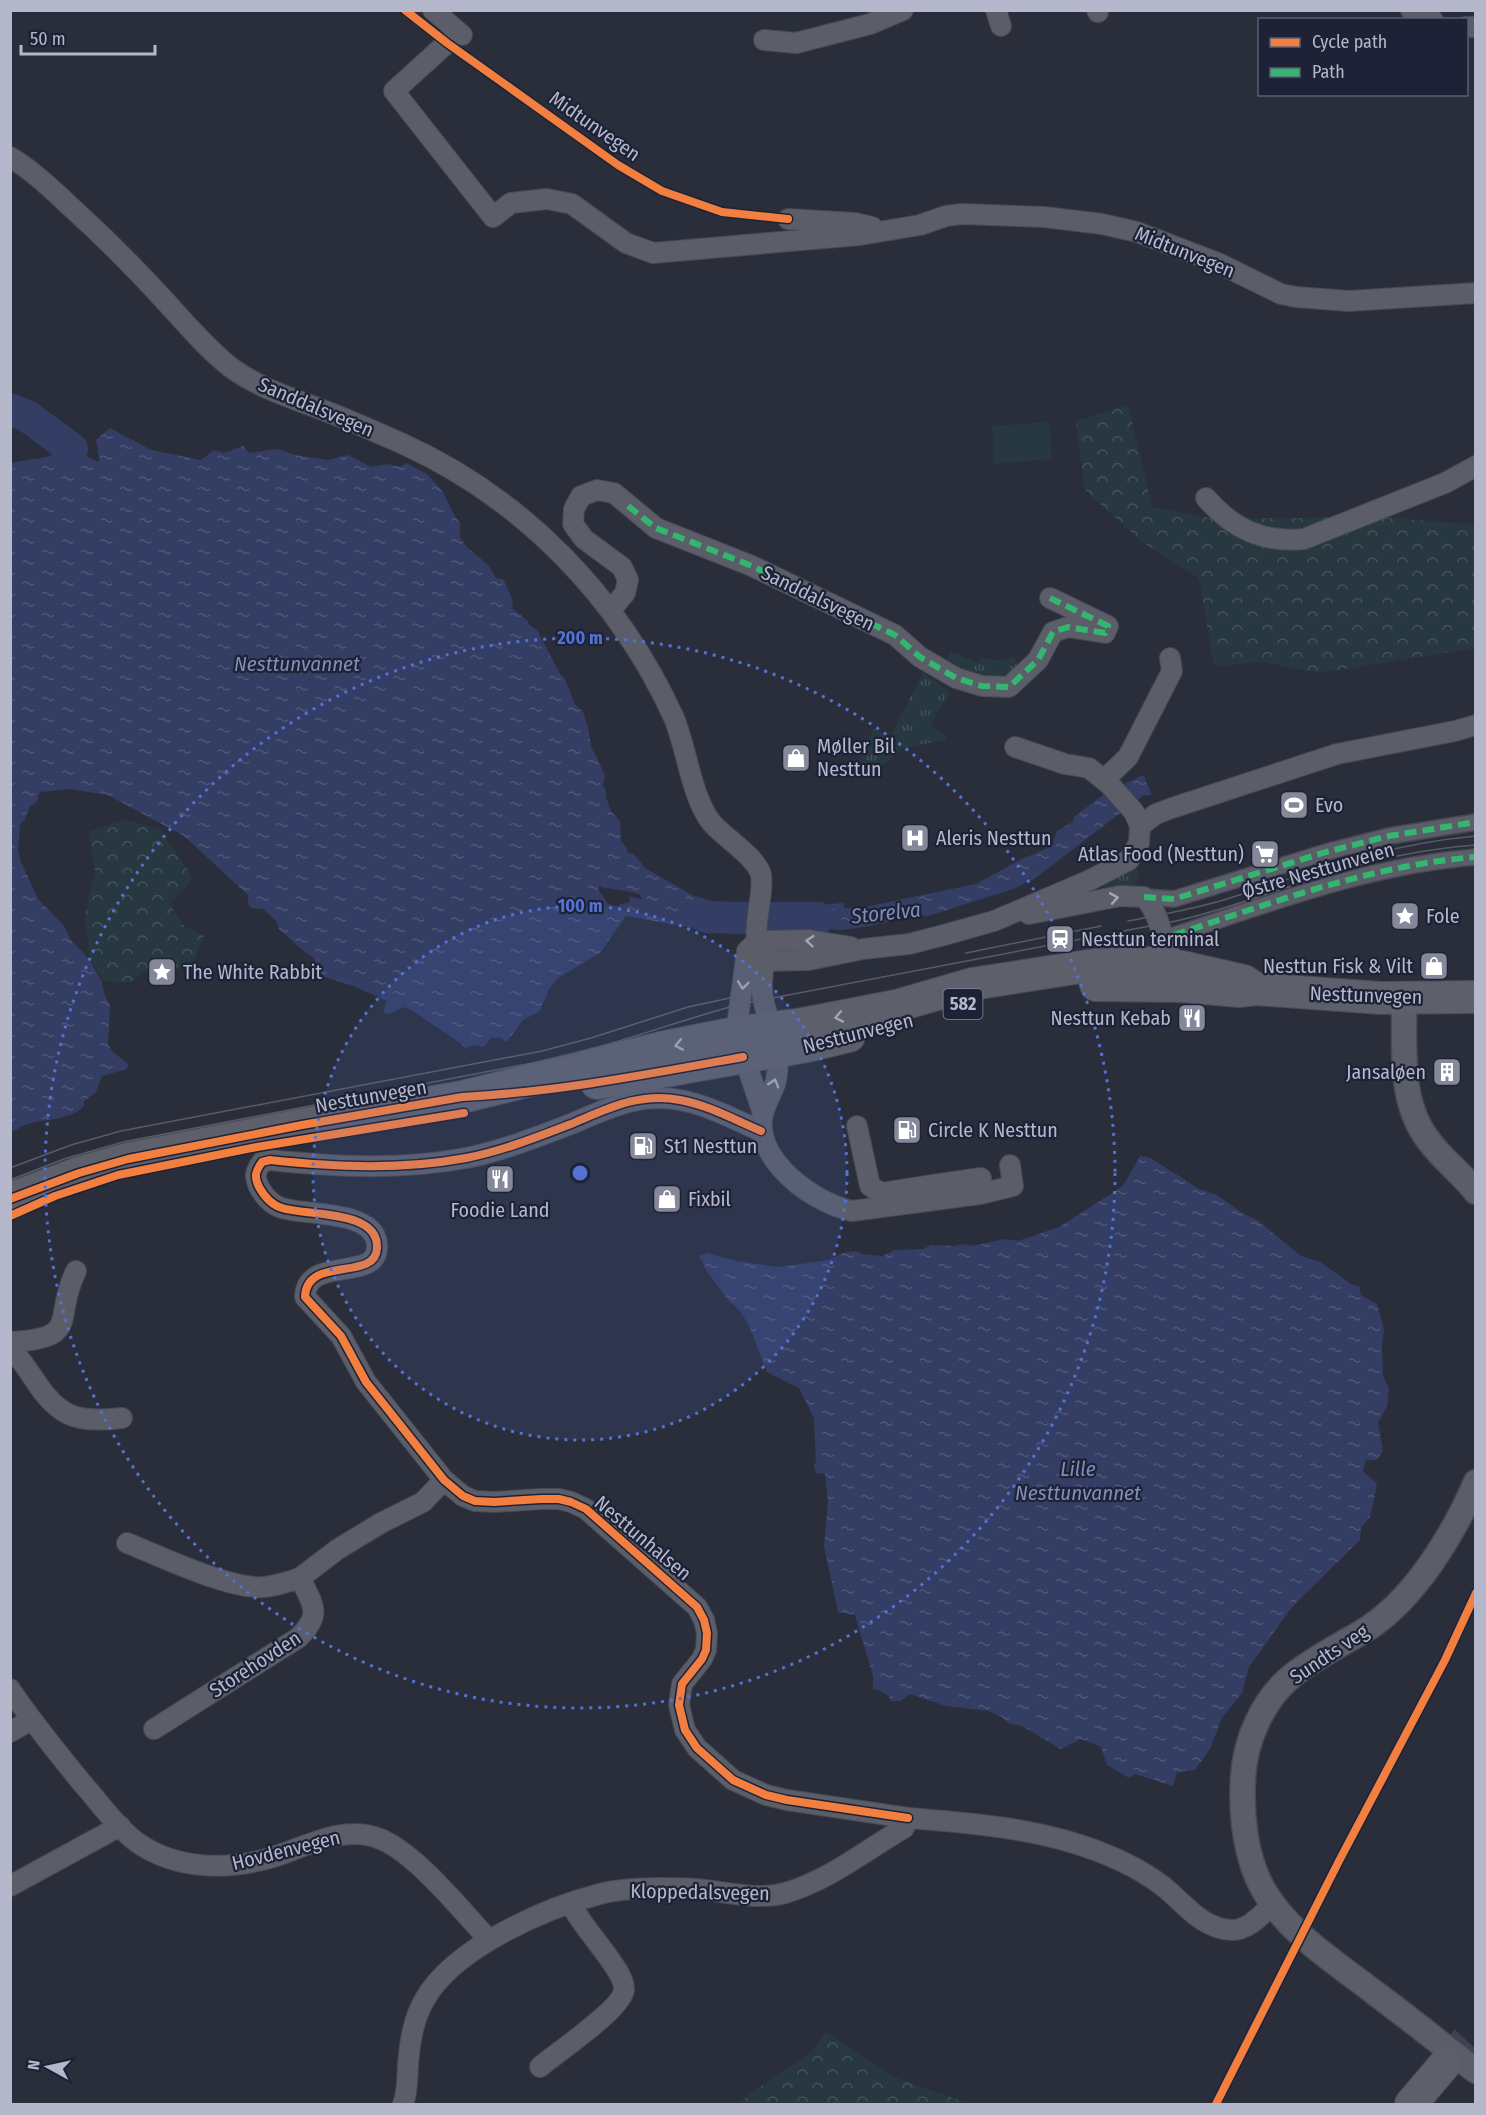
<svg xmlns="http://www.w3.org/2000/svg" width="1486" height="2115" viewBox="0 0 1486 2115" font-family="'Fira Sans Condensed',sans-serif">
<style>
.grass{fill:url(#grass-tufts)}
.forest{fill:url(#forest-crowns)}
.pitch{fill:#273841}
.water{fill:url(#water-ripples);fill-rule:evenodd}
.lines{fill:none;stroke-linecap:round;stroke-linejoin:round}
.river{stroke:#343d63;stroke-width:32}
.primary-tunnel{stroke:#3f4351;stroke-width:32;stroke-dasharray:32 16;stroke-linecap:butt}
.pedestrian-casing{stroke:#474a53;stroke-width:18}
.minor-casing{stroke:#474a53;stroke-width:22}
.tertiary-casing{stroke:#474a53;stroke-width:27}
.primary-casing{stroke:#484b57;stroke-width:34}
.pedestrian{stroke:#5b5d68;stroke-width:15}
.minor{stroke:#5b5d68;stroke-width:20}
.tertiary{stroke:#5b5d68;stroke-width:24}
.primary{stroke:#5d5f6a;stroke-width:32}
.tram{stroke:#595c66;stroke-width:1.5}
.quiet{stroke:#33b770;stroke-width:6;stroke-dasharray:12 6;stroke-linecap:butt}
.cycleway-casing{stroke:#1d2236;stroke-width:11}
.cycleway{stroke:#f27e40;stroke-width:8}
.oneway{stroke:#a3a6b7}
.oneway2{stroke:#a3a6b8}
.ring{fill:none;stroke:#5273d3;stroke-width:3;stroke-dasharray:3 6}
.labels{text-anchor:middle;stroke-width:4.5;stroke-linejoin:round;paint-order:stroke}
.shield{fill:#1d2236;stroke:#878b9e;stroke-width:1.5}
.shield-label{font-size:18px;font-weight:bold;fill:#b5b8cb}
.street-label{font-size:20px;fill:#b5b8cb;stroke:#1d2236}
.poi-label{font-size:20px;fill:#b5b8cb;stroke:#1d2236;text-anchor:start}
.water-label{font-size:21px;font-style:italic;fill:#828eb8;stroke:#1d2236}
.centre{fill:#5273d3;stroke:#1d2236;stroke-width:3}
.ring-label{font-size:18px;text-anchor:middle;font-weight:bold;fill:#5273d3;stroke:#1d2236;stroke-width:4.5;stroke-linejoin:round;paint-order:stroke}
</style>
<defs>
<pattern id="grass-tufts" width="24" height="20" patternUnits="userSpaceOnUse" patternTransform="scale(1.5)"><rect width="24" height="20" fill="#273841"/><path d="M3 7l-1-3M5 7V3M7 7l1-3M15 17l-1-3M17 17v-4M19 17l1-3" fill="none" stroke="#44535b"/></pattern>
<pattern id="forest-crowns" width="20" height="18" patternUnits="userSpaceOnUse" patternTransform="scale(1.5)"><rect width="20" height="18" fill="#273841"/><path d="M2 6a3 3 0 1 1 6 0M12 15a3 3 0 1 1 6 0" fill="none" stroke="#44535b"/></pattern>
<pattern id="water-ripples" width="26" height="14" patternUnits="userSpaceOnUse" patternTransform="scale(1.5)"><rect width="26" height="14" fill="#343d63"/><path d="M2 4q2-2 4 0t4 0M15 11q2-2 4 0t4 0" fill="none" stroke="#4f5778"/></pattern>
</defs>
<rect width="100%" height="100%" fill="#2a2e3b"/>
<!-- grass -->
<g class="grass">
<path d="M951,652L978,663L981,657C993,661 1001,661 1013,657L1020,667C990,685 974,675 945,664Z"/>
<path d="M923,673L950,692L930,726L946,735V740L903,748L870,776L855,770L873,729L890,737Z"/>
<path d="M1136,868L1139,874L1135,885L1103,888L1102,884Z"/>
</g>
<!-- forest -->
<g class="forest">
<path d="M1128,405L1152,507L1214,519L1381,517L1475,525V648L1320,673L1264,662L1214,666L1199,578L1141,541L1085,490L1076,421Z"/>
<path d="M125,819L161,830L193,878L170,904L184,926L204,936L192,967L172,970L157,963L130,983L104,981L90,960L85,915L95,872L89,832Z"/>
<path d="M826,2032L891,2076L970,2104H736L811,2052Z"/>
</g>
<!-- pitch -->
<path class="pitch" d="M1049,422L1052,459L994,464L992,426Z"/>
<!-- water -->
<g class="water">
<path d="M110,428L151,450L201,460L214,450L224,453L243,446L249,453L278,449L295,455L328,460L348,455L371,467L388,464L400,467L406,463L427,474L443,492L454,515L460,523V537L466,546L489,566L496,578L504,580L512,599L513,609L528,621L529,625L537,630L560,674L564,677L575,704L583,712L588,727L591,746L605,775L603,786L606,791V797L611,811L620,821L621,841L626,847L628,853L634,854L645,868L692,895L740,909L739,926L711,931L626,916L600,953L558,978L549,989L540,1011L523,1020L507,1042L499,1037L491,1038L484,1047L476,1045L465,1048C453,1036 442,1032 429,1022C420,1016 415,1011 404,1007L389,1014L383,1012L387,1001L353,986L322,976L313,957L306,953L279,929L277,922L263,909L251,908L248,903V895L184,836L108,795L69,789L40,792L36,803L30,806L25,819L20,825L18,850L21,862L38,899L64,926L71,940L89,959L101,980L105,996L110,1005L108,1044L112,1051L128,1064L127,1069L102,1076L96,1092L84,1101V1106C70,1121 45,1118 28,1124C22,1126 16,1130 11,1132V463L46,457L72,449L98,462L99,459L96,440ZM600,884L601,887C615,890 628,890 641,895V899L629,897L630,902L615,906L608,904L598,889Z"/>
<path d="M1141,776H1144L1152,795H1144L1034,879L1013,889L928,916H909L884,923L858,928L840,930L783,924L777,920L778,908C795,916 802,912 819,906C826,904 835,904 843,903L844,908L855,909L976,884L1020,860L1052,846L1057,831L1073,822L1074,817L1104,794Z"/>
<path d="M1140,1156L1149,1157L1199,1189L1217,1195L1242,1213L1257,1220L1301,1256L1320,1262L1351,1284L1359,1286L1361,1295L1377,1304L1384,1330L1382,1345L1383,1376L1389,1389L1387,1406L1378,1423L1383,1451L1377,1460H1366L1363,1471L1377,1484L1370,1517L1361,1527L1360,1540L1292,1607L1249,1667L1242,1693L1222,1718L1210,1749L1195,1770L1177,1772L1173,1786L1135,1774L1129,1778L1107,1765L1101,1747L1081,1739L1061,1749L1022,1726L1008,1723L1002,1717L988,1711L946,1706L910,1694L900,1701H891C889,1694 880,1690 873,1689V1676L855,1615L838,1612L824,1546L828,1501L825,1474L816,1473L814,1466L816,1461L814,1418L799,1388L767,1372L750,1328L741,1312L728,1300L708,1273L699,1256L708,1253L737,1261L778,1267L829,1260L842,1253L856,1251L862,1254L882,1256L895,1250L923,1249L931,1245L955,1246L963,1244L973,1246L1005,1239L1018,1241L1059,1227L1123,1186Z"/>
</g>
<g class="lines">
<!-- river -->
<g class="river">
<path d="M10,409L27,416L72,449"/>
<path d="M699,914L707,917L739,918H819"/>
</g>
<!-- primary-tunnel -->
<path class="primary-tunnel" d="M1445,2064L1476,2030"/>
<!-- pedestrian casing -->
<g class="pedestrian-casing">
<g id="pedestrian">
<path d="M1144,897L1174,899L1326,852L1389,836L1476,822"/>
<path d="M1174,935C1272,903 1371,865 1476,857"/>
</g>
</g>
<!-- minor casing -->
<g class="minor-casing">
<g id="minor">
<path d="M433,10L462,35"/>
<path d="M996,10L1001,26"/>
<path d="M1097,10L1098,12"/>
<path d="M1411,10L1433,20"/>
<path d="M1466,27H1476"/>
<path d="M764,40L796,43L870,24L903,10"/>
<path d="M447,43L394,91L493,217L511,203L547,199L572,204L626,243L653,253L860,235L920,225L946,216L962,214L1044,217L1102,224L1137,232L1218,263L1281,294L1296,297L1349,301L1476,293"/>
<path d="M10,157C33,171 53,190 72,208C105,238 136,269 166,302C185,323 211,353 233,369C264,391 299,400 333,414C356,423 378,433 401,443C523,498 619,597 674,718C687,749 691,796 711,822C723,837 757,857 761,875C764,895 754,920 757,940C758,948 762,954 763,962C764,974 760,986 763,998C766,1017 777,1035 778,1055C778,1064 778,1075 775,1084C771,1095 764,1106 762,1118C757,1162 814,1203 852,1211L980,1194L1013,1186L1010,1165"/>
<path d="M788,219L855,223L872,227"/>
<path d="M1206,498C1233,529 1263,543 1304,539L1445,483L1476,466"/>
<path d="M611,610L625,593L628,580L622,567L584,539L573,524L574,509L581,496L597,490L614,493L656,528L752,566L895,635L920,657L956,678L982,686L1009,687L1038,660L1053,632L1068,627L1105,633L1108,626L1050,598"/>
<path d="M1104,780L1128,757L1172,671L1170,658"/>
<path d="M1140,826L1156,814L1172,808L1337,754L1455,731L1476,725"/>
<path d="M1029,914L1120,896L1144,897C1156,910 1158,920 1163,937C1167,949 1173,961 1178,973"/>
<path d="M757,941L747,951L736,1033L763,1113"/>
<path d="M757,941L809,940L851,947"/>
<path d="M763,961L809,960L863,949L909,944L944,935L994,921L1090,880L1129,860L1139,843L1140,826L1134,812L1110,785L1089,768L1065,764L1015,747"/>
<path d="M857,1126L870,1186L881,1193L926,1186L929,1201"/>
<path d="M761,1131C735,1120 708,1105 680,1100C639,1092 607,1109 571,1124C537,1137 502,1151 466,1158C402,1170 336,1167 270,1160L262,1162C255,1172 254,1176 259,1187C264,1196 272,1205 282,1208C306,1216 379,1209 377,1248C376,1282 306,1255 305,1297L341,1336L366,1382L382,1402L444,1480L463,1496L475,1501L494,1502L541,1499H559L571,1502L586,1509L697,1607L704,1620L707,1633L706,1650L702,1659L682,1684L679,1705L685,1730L697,1748L733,1780L766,1795L787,1800L908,1818"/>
<path d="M926,1186L981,1178"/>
<path d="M10,1342C83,1338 52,1319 76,1271"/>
<path d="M10,1349C21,1358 26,1368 34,1379C59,1418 77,1423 122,1418"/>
<path d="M127,1543C160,1556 230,1590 264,1587C276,1586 288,1582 300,1578"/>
<path d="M10,1689C32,1722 57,1752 82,1783C100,1803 116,1827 138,1843C177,1870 227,1870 270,1858C304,1848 339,1826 375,1837C412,1848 462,1911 489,1940"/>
<path d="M154,1729L298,1638C323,1614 313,1605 300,1578L338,1549L381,1523L423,1502L444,1480"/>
<path d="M10,1732L31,1720"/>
<path d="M10,1886L120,1826"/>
<path d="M540,2067C557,2052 624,2008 624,1989C624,1980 618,1971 613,1964C599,1943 582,1925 570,1903"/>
<path d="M403,2104C408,2091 407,2079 408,2064C410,2042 413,2019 425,1999C454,1948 545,1908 600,1894C619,1889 640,1888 659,1888C671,1888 683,1888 695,1889C725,1891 755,1901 785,1893C828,1881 866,1850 904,1828L908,1818C981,1824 1053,1829 1121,1861C1136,1868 1151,1877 1164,1887C1185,1904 1202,1929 1232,1930C1249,1930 1262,1914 1273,1904"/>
</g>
</g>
<!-- tertiary casing -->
<g class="tertiary-casing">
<g id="tertiary">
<path d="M1404,999C1405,1046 1398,1102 1429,1141C1443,1160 1462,1174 1476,1192"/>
<path d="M1476,1482C1454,1533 1417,1595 1370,1627C1345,1643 1317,1656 1293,1675C1263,1699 1245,1740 1243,1778C1241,1814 1245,1857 1263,1889C1288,1933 1335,1962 1375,1993C1409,2018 1442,2045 1476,2071"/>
</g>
</g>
<!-- primary casing -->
<g class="primary-casing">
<g id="primary">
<path d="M1096,985L1182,986L1239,991L1256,989L1381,998L1476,997"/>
<path d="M597,1083L807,1046L849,1036"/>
<path d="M10,1199L79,1173L128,1159L302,1125L462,1097L665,1047L736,1033L803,1024L896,1006L972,984L1094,965L1152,963L1183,967L1244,981L1256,989"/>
<path d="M1411,2104L1445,2064"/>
</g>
</g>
<!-- pedestrian -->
<use href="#pedestrian" class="pedestrian"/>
<!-- minor -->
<use href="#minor" class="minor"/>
<!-- tertiary -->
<use href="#tertiary" class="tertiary"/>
<!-- primary -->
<use href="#primary" class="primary"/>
<!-- tram -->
<g class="tram">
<path d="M1128,921C1161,915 1194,909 1227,899C1312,872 1385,844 1476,836"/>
<path d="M966,953L1101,926"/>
<path d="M10,1168L71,1145L121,1131L542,1051L591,1038L688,1007L739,996"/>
<path d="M10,1180L64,1159L123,1142L548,1060C613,1046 676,1021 741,1004L1176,921C1226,910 1273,891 1322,876C1371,860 1424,849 1476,845"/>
</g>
<!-- quiet -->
<g class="quiet">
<path d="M628,506L656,528L752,566L895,635L920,657L956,678L982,686L1009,687L1038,660L1053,632L1068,627L1105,633L1108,626L1050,598"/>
<path d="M1144,897L1174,899L1326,852L1389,836L1476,822"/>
<path d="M1174,935C1272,903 1371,865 1476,857"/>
</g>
<!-- cycleway casing -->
<g class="cycleway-casing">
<g id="cycleway">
<path d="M405,10L447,43L618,165L662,191L722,212L788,219"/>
<path d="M761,1131C735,1120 708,1105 680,1100C639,1092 607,1109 571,1124C537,1137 502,1151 466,1158C402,1170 336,1167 270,1160L262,1162C255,1172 254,1176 259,1187C264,1196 272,1205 282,1208C306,1216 379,1209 377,1248C376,1282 306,1255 305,1297L341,1336L366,1382L382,1402L444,1480L463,1496L475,1501L494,1502L541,1499H559L571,1502L586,1509L697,1607L704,1620L707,1633L706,1650L702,1659L682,1684L679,1705L685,1730L697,1748L733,1780L766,1795L787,1800L908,1818"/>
<path d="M10,1199L79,1173L128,1159L302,1125L462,1097C557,1092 649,1074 743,1057"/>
<path d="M10,1216L55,1196L118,1175L257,1147L464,1113"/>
<path d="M1216,2104L1339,1861L1445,1660L1476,1593"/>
</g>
</g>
<!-- cycleway -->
<use href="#cycleway" class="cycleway"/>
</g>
<!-- one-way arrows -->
<defs><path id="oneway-chevron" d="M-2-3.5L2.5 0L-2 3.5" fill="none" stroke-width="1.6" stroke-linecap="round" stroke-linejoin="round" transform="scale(1.5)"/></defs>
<g class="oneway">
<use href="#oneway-chevron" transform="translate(1114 898) rotate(-10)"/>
<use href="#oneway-chevron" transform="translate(810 941) rotate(-175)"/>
<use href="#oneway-chevron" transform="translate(743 985) rotate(97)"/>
<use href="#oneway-chevron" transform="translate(774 1083) rotate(-73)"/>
</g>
<g class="oneway2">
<use href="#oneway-chevron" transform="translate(839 1017) rotate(169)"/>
<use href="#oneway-chevron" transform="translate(679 1045) rotate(169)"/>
</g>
<!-- distance rings -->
<circle cx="580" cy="1173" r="267" fill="#5273d3" fill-opacity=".12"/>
<g class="ring">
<circle cx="580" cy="1173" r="267"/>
<circle cx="580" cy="1173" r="535"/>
</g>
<!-- icons -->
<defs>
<g id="shop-square" transform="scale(1.5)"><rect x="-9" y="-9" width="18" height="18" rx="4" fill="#848899" stroke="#1d2236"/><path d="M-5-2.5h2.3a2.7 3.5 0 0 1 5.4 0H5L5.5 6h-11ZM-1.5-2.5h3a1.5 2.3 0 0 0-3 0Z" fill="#fff"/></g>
<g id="stadium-square" transform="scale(1.5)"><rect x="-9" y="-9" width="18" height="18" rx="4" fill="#848899" stroke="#1d2236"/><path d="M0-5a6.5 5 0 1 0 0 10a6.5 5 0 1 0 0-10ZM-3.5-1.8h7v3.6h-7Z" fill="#fff"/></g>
<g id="hospital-square" transform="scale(1.5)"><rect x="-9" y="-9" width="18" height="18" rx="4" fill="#848899" stroke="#1d2236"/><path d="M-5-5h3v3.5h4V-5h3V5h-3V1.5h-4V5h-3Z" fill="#fff"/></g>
<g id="supermarket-square" transform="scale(1.5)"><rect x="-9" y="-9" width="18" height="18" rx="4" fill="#848899" stroke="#1d2236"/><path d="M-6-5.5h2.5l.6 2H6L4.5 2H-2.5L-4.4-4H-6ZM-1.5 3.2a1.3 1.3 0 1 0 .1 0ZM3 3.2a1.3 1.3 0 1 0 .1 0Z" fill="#fff"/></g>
<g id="sight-square" transform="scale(1.5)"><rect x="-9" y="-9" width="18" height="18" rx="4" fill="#848899" stroke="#1d2236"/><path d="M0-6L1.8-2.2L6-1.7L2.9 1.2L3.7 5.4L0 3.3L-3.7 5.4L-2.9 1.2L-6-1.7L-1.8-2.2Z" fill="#fff"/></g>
<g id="station-square" transform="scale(1.5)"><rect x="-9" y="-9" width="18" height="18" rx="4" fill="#848899" stroke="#1d2236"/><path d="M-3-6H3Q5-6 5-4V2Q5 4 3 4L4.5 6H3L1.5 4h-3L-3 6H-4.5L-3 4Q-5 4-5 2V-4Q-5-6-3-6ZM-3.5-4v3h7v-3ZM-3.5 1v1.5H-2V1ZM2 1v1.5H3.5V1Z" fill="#fff"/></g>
<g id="restaurant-square" transform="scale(1.5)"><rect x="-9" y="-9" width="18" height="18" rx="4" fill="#848899" stroke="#1d2236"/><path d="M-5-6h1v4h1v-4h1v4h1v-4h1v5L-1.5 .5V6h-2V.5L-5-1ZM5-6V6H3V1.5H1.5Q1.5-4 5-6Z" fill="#fff"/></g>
<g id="building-square" transform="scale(1.5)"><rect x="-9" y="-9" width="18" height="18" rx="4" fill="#848899" stroke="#1d2236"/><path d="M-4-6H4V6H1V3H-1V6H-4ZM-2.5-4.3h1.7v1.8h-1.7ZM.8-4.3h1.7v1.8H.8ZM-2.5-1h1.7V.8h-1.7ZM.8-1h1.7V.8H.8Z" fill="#fff"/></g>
<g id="fuel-square" transform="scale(1.5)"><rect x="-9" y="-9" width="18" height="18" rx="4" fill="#848899" stroke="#1d2236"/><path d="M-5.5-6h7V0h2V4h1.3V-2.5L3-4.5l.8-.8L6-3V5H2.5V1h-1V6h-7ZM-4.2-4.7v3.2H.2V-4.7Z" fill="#fff"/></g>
</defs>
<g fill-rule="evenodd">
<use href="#shop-square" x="796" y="758"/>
<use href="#stadium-square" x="1294" y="805"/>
<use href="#hospital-square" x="915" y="838"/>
<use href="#supermarket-square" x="1265" y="854"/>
<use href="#sight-square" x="1405" y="916"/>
<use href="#station-square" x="1060" y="939"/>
<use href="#shop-square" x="1434" y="966"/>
<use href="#sight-square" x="162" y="972"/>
<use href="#restaurant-square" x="1192" y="1018"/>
<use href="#building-square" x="1447" y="1072"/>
<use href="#fuel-square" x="907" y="1130"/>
<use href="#fuel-square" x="643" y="1146"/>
<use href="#restaurant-square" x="500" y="1179"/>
<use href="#shop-square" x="667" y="1199"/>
</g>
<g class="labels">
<!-- shield labels -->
<rect class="shield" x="943.5" y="989" width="39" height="30" rx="4.5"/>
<g class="shield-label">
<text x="963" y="1010">582</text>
</g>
<!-- street labels -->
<g class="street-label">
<text transform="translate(595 126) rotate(35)" y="7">Midtunvegen</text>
<text transform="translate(1185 252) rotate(22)" y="7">Midtunvegen</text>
<text transform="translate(316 407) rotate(23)" y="7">Sanddalsvegen</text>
<text transform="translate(818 598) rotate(26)" y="7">Sanddalsvegen</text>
<text transform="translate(1318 870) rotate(-16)" y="7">Østre Nesttunveien</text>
<text transform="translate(1366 995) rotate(2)" y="7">Nesttunvegen</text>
<text transform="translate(858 1033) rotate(-14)" y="7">Nesttunvegen</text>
<text transform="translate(371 1096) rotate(-10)" y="7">Nesttunvegen</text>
<text transform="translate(643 1538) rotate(40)" y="7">Nesttunhalsen</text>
<text transform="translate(1329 1654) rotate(-34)" y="7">Sundts veg</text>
<text transform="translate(255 1664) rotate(-33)" y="7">Storehovden</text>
<text transform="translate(286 1850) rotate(-14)" y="7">Hovdenvegen</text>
<text transform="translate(700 1892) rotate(1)" y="7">Kloppedalsvegen</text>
</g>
<!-- poi labels -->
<g class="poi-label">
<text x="817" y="753">Møller Bil<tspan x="817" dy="23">Nesttun</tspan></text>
<text x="1315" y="812">Evo</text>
<text x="936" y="845">Aleris Nesttun</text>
<text x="1244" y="861" text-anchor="end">Atlas Food (Nesttun)</text>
<text x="1426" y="923">Fole</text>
<text x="1081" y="946">Nesttun terminal</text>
<text x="1413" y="973" text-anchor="end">Nesttun Fisk &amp; Vilt</text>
<text x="183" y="979">The White Rabbit</text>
<text x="1171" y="1025" text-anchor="end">Nesttun Kebab</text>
<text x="1426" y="1079" text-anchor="end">Jansaløen</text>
<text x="928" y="1137">Circle K Nesttun</text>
<text x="664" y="1153">St1 Nesttun</text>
<text x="688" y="1206">Fixbil</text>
<text x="500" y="1217" text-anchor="middle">Foodie Land</text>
</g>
<!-- water labels -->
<g class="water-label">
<text x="297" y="671">Nesttunvannet</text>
<text transform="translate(886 913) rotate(-6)" y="7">Storelva</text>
<text x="1078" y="1476">Lille<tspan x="1078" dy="24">Nesttunvannet</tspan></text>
</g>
</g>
<circle cx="580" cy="1173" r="9" class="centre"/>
<g class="ring-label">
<text x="580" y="644">200 m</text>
<text x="580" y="912">100 m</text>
</g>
<!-- border -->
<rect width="1486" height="2115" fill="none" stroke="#b5b8cb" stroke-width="24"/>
<!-- legend -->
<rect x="1258" y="18" width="210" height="78" fill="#1d2236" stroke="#5a5e72" stroke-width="1.5"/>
<rect x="1270" y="38" width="30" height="9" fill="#f27e40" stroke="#5a5e72" stroke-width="1.5"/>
<text x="1312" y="48" font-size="18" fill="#b5b8cb">Cycle path</text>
<rect x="1270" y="68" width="30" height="9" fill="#33b770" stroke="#5a5e72" stroke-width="1.5"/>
<text x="1312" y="78" font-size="18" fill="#b5b8cb">Path</text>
<!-- north arrow -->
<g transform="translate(48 2067) rotate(278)" stroke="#1d2236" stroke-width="4.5" paint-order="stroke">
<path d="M0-4.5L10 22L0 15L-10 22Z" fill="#b5b8cb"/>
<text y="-9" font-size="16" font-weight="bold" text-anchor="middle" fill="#b5b8cb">N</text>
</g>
<!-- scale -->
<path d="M21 45v9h134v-9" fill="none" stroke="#b5b8cb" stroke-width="3"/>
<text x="30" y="45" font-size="18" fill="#b5b8cb" stroke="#1d2236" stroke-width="4.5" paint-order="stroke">50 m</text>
</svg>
